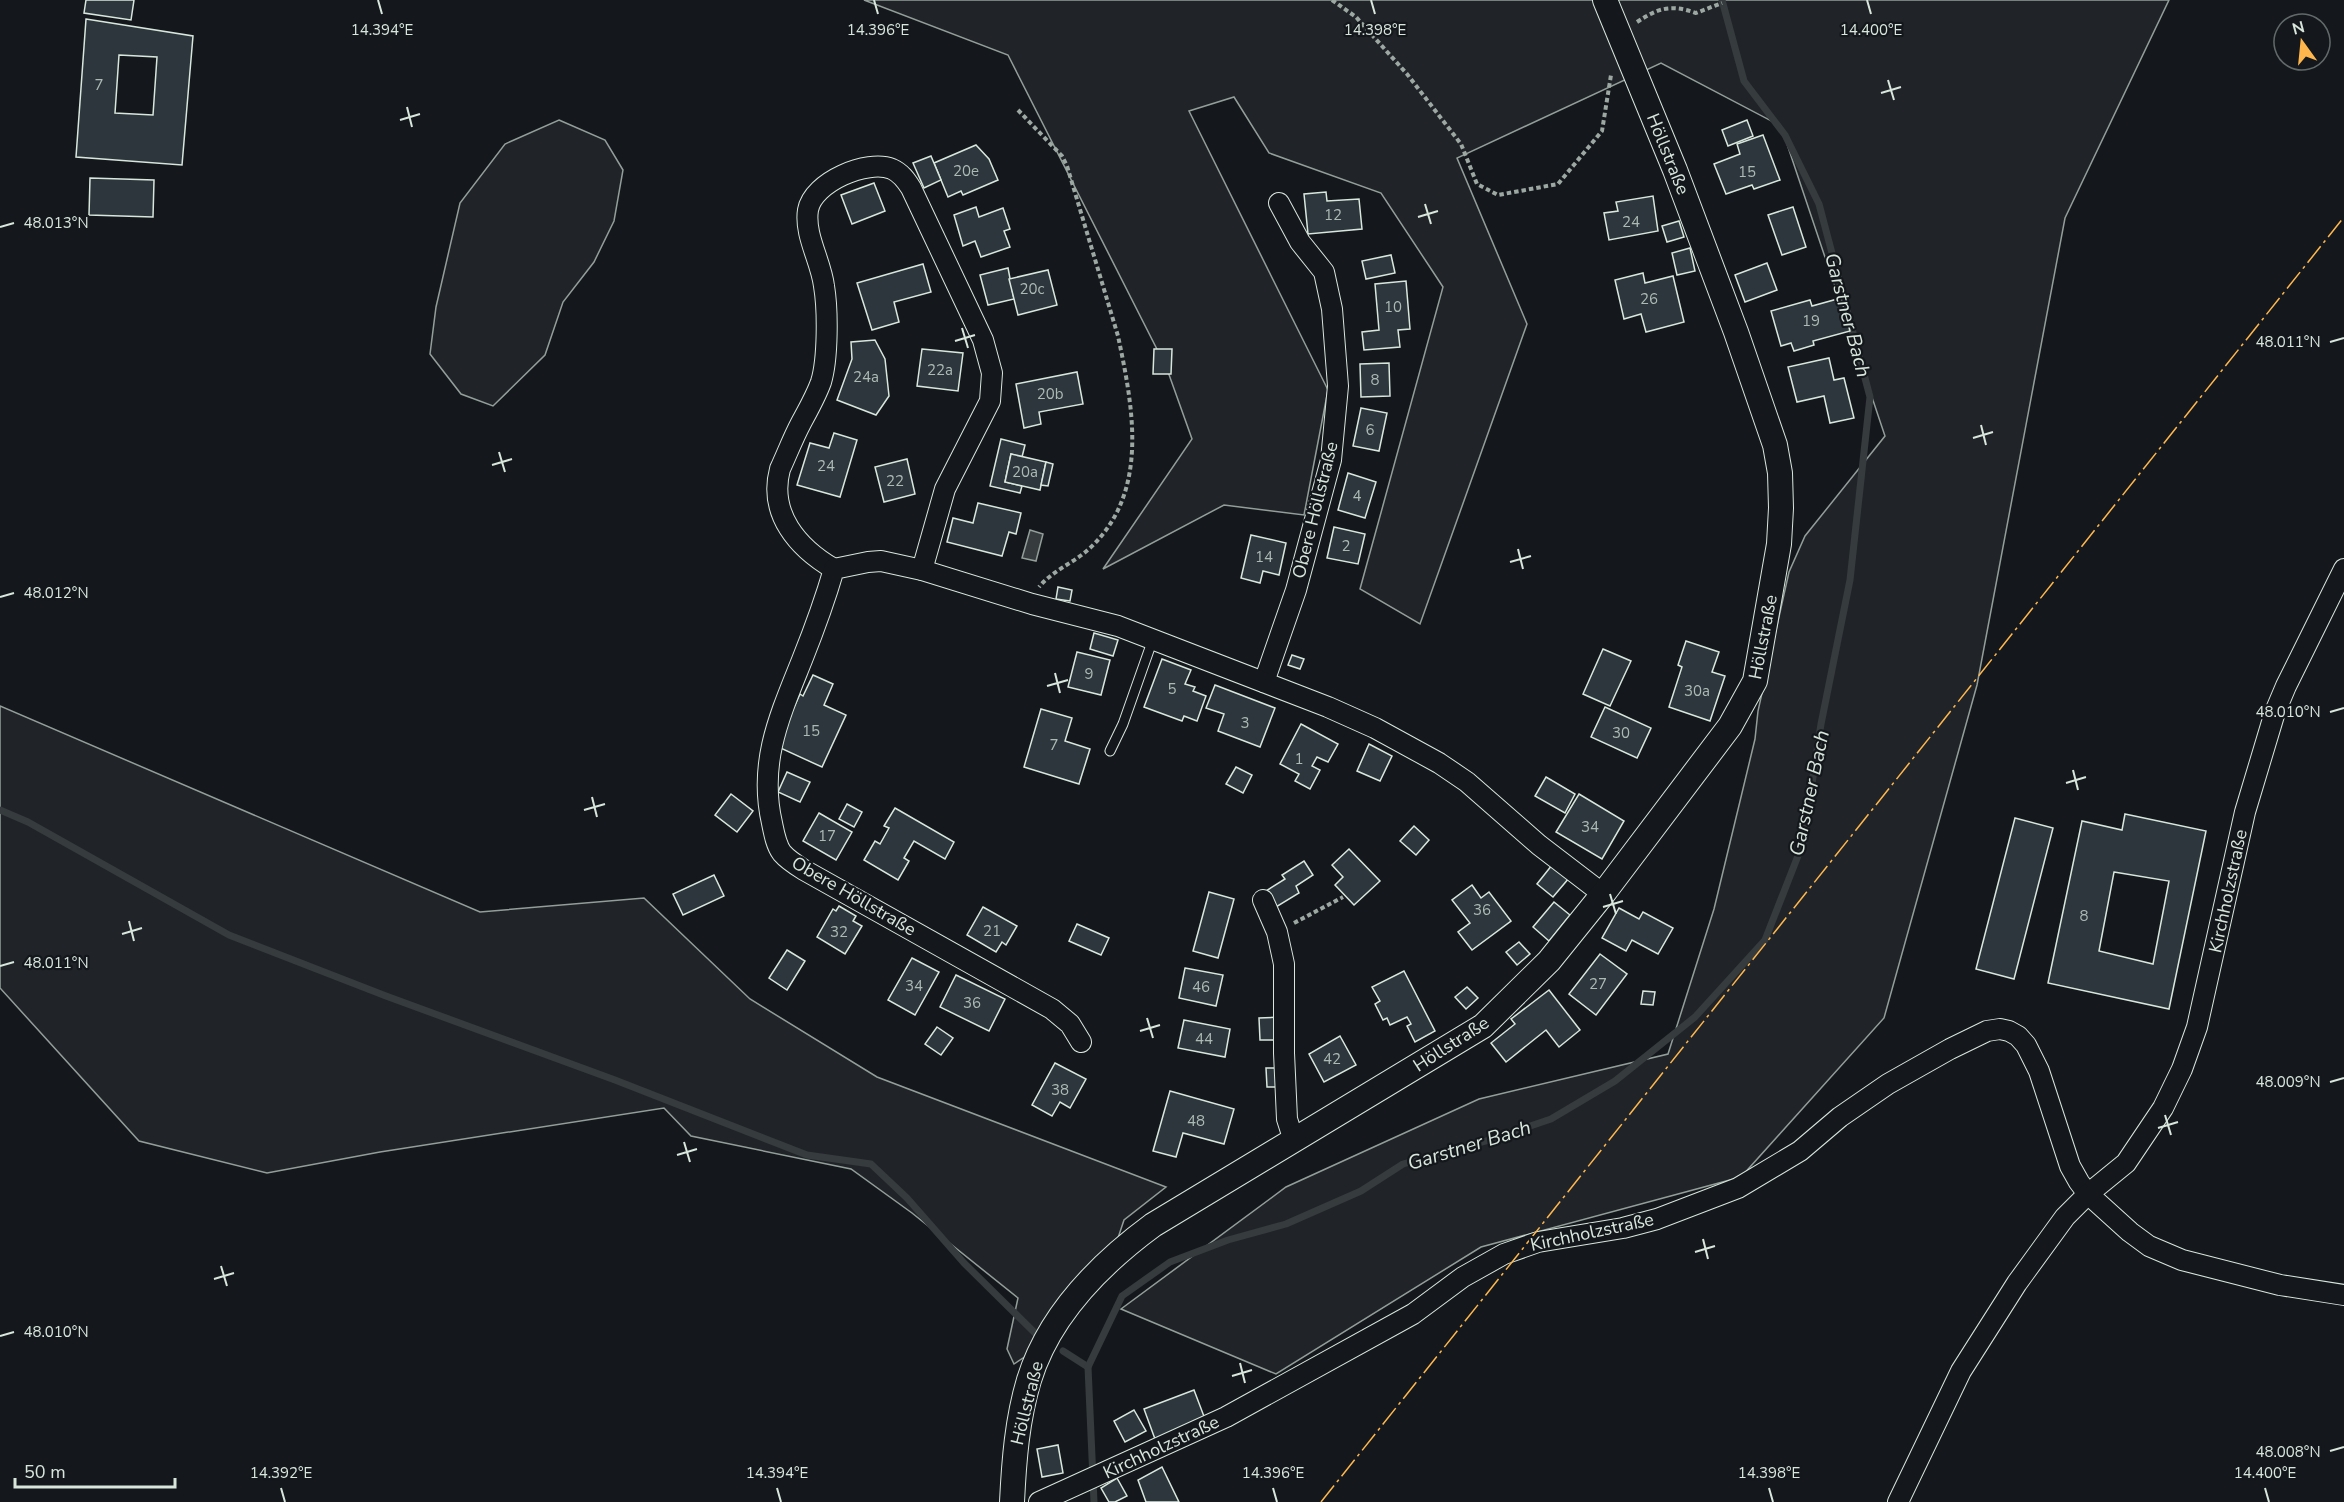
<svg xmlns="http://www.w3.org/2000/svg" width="2344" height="1502" viewBox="0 0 2344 1502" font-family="'Nunito Sans',sans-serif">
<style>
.green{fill:#202428;stroke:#939e99;stroke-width:1.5}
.water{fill:#363b3e;stroke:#939e99;stroke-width:1.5}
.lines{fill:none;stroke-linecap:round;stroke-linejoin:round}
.stream{stroke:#363b3e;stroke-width:7}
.building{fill:#2c363c;stroke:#d8e6dc;stroke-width:1.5;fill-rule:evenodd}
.service-casing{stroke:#d8e6dc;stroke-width:11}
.minor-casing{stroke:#d8e6dc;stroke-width:22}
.tertiary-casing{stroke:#d8e6dc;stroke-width:26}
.path{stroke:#9da8a2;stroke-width:4;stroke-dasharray:4.5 3;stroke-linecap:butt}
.service{stroke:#14181c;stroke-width:9}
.minor{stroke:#14181c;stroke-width:20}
.tertiary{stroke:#14181c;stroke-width:24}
.power{stroke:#ffb74d;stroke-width:1.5;stroke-dasharray:21 4.5 3 4.5;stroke-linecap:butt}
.ticks{fill:none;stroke:#d8e6dc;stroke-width:2}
.labels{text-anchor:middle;stroke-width:4.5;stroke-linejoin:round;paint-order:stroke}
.number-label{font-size:15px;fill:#adbab4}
.street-label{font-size:18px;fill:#d8e6dc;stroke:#14181c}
.water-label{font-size:20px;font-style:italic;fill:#d8e6dc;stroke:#14181c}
.ticks-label{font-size:15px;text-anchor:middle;fill:#d8e6dc;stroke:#14181c;stroke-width:4.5;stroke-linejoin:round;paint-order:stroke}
</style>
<rect width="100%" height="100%" fill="#14181c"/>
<!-- green -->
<g class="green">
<path d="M864,0H2169L2065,218L1977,685L1884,1018L1741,1177L1481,1247L1276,1374L1121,1309L1286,1187L1479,1099L1668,1054L1714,909L1755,739L1758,711L1789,572L1805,536L1885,436L1781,126L1661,63L1457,158L1527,324L1420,624L1360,589L1443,287L1381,193L1269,153L1234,97L1189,111L1328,390L1304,515L1224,505L1103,569L1192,439L1167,369L1008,55Z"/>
<path d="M559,120L605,140L623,170L614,221L594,262L563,302L545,355L493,406L461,394L430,354L436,307L460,203L505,144Z"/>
<path d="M0,706L480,912L644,898L750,999L877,1077L1166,1187L1124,1220L1118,1238L1026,1356L1014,1364L1007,1349L1018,1298L912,1213L851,1169L691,1136L664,1108L380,1152L267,1173L139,1141L0,988Z"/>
</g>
<!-- water -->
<path class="water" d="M1030,530L1043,534L1036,561L1022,558Z"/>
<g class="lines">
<!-- stream -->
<g class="stream">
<path d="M0,810L28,822L229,935L386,996L615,1080L807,1155L871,1164L907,1198L964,1263L1035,1333"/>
<path d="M1063,1351L1088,1367"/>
<path d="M1094,1502L1088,1367L1122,1296L1170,1262L1228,1240L1286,1224L1361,1191L1403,1164L1486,1141L1551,1119L1615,1081L1695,1017L1765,940L1803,843L1821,724L1850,580L1870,397L1819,204L1785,135L1744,81L1722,0"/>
</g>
</g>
<!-- building -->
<g class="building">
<path d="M86,0H134L131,20L84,13Z"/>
<path d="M86,19L193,36L182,165L76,157ZM119,55L157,57L153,115L115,113Z"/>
<path d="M1747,120L1753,136L1728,146L1722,130Z"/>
<path d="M1763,135L1780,180L1754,189L1752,185L1726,194L1714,164L1740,154L1737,144Z"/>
<path d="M976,145L989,159L998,180L963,195L961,191L948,197L934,163Z"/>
<path d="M931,156L941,180L924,188L913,163Z"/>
<path d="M90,178L154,180L153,217L89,215Z"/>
<path d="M874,183L885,211L852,224L841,195Z"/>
<path d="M1326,192L1327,201L1359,199L1362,229L1308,234L1304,194Z"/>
<path d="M1653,196L1658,231L1609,240L1604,213L1618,211L1616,202Z"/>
<path d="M976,207L979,217L1003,208L1010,229L1004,231L1010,247L981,257L975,241L963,246L954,215Z"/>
<path d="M1793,207L1806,247L1782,255L1768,215Z"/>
<path d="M1679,221L1684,237L1667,242L1662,226Z"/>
<path d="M1690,248L1695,271L1677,275L1672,253Z"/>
<path d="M1391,255L1395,273L1366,279L1362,261Z"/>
<path d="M1767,263L1777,290L1745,302L1735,275Z"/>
<path d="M923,264L931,292L894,302L899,322L872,330L857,283Z"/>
<path d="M1008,268L1014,299L988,305L980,275Z"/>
<path d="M1048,270L1057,305L1018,315L1009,279Z"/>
<path d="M1643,273L1645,283L1673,276L1684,322L1646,332L1641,314L1624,319L1615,280Z"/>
<path d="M1406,281L1410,329L1398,330L1400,347L1364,350L1362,332L1379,330L1375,284Z"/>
<path d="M1841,298L1850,331L1813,341L1814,345L1794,351L1791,343L1781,346L1771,311L1810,300L1812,306Z"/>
<path d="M875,340L885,359L889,396L876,415L837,400L852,359L851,342Z"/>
<path d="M922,349L963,353L958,391L917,386Z"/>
<path d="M1154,349H1172L1171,374H1153Z"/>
<path d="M1829,358L1834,380L1844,378L1854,418L1830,423L1824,396L1797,402L1788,367Z"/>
<path d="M1389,363L1390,396L1361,397L1360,364Z"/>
<path d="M1077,372L1083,404L1039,412L1041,424L1024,428L1016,384Z"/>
<path d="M1361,408L1387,413L1379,451L1353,446Z"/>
<path d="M834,433L857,440L840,497L797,485L810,443L829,448Z"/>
<path d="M1001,439L1025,445L1022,457L1011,454L1005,482L1022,486L1020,493L990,486Z"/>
<path d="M1011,454L1046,462L1040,490L1005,482Z"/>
<path d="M907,459L915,494L884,502L875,467Z"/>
<path d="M1046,462L1053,464L1048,486L1041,485Z"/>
<path d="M1348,473L1376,482L1365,518L1338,510Z"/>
<path d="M978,503L1021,513L1016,534L1009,532L1002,556L947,542L953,518L973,523Z"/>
<path d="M1334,527L1365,534L1358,564L1327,558Z"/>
<path d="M1251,535L1286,543L1279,575L1263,571L1260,583L1241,578Z"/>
<path d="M1058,587L1072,590L1070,601L1056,599Z"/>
<path d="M1094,633L1118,640L1113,656L1090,649Z"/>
<path d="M1686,641L1719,652L1712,672L1725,676L1710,721L1669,707L1682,667L1678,665Z"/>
<path d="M1603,649L1631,661L1610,706L1583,694Z"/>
<path d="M1077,652L1110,660L1101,695L1068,687Z"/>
<path d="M1292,655L1304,659L1300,669L1288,665Z"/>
<path d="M1162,659L1191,670L1185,684L1195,687L1193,691L1206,696L1197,721L1184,716L1182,721L1144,707Z"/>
<path d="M813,675L833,684L824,705L846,715L822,767L776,746L800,694L803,696Z"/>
<path d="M1215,685L1275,708L1260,747L1218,731L1224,714L1206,708Z"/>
<path d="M1605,707L1651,728L1637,758L1591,737Z"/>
<path d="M1041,709L1072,718L1065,741L1090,749L1079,784L1024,767Z"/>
<path d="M1301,724L1338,744L1328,762L1317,757L1312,766L1320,770L1310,789L1295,781L1299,774L1280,764Z"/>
<path d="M1369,744L1392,756L1380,781L1357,771Z"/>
<path d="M1236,767L1252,775L1243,793L1226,784Z"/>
<path d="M787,772L810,782L800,802L778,792Z"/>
<path d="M1546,777L1575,794L1565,813L1535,796Z"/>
<path d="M731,794L753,811L737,832L715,815Z"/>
<path d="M1579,794L1624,821L1602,859L1556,832Z"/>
<path d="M847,804L862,812L854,827L839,819Z"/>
<path d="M895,808L954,842L945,859L914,841L904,858L909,861L898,880L864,860L875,841L880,844L889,828L884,826Z"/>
<path d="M819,813L852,832L836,860L803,841Z"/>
<path d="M2125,814L2206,831L2169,1009L2048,983L2082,821L2122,830ZM2114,872L2169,881L2153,964L2099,951Z"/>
<path d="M2015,818L2053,828L2014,979L1976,969Z"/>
<path d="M1414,826L1429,840L1416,855L1400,841Z"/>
<path d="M1349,849L1380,881L1354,905L1335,885L1343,877L1332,865Z"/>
<path d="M1304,861L1313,875L1296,886L1299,893L1276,907L1266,891L1285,879L1282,875Z"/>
<path d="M1552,865L1569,878L1553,897L1537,884Z"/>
<path d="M714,875L724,896L683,915L673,894Z"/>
<path d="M1472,885L1481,898L1489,892L1511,921L1472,950L1458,932L1470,923L1452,900Z"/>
<path d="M1209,892L1234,899L1218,958L1193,951Z"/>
<path d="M1554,902L1570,915L1549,941L1533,927Z"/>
<path d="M839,906L856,916L853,921L862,926L845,954L817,937L833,909L836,911Z"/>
<path d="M983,907L1017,926L1006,945L1002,942L996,952L967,935Z"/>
<path d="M1619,908L1639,919L1643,912L1673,928L1658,954L1632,940L1626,951L1602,938Z"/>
<path d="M1077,924L1109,938L1101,955L1069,941Z"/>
<path d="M1519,942L1530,954L1517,965L1506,952Z"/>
<path d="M787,950L805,961L787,990L769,978Z"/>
<path d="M1600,954L1627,974L1596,1015L1569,994Z"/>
<path d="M912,958L939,972L915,1015L888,1000Z"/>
<path d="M1185,968L1223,975L1216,1006L1179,998Z"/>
<path d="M1404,971L1435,1031L1415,1042L1407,1026L1411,1024L1407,1017L1390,1025L1387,1018L1383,1020L1375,1004L1380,1001L1372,987Z"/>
<path d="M956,975L1005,999L989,1031L940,1007Z"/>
<path d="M1467,987L1478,998L1466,1009L1455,997Z"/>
<path d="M1549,990L1580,1030L1559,1047L1546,1030L1506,1062L1491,1043L1515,1024L1511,1019Z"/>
<path d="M1643,991L1655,992L1653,1005L1641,1004Z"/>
<path d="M1281,1017V1040H1260L1259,1018Z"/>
<path d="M1184,1020L1230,1029L1225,1057L1178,1048Z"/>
<path d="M937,1027L953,1038L941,1055L925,1044Z"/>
<path d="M1340,1036L1356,1065L1324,1082L1309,1054Z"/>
<path d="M1055,1063L1086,1079L1070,1108L1060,1102L1052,1116L1032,1105Z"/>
<path d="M1266,1068H1281L1282,1087H1267Z"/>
<path d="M1170,1091L1234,1109L1224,1144L1183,1133L1176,1157L1153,1151Z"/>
<path d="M1194,1390L1205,1419L1155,1439L1144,1409Z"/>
<path d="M1134,1410L1146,1431L1125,1442L1114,1421Z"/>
<path d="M1058,1445L1063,1473L1042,1477L1037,1449Z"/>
<path d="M1162,1467L1179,1502H1146L1138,1480Z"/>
<path d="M1117,1478L1127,1496L1115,1502H1109L1101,1488Z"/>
</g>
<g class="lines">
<!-- service casing -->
<g class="service-casing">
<path id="service" d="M1110,751L1123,724L1153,639"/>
</g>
<!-- minor casing -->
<g class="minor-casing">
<g id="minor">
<path d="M834,569C798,548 768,514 780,469C787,454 793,438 801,423C808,410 816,396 821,382C828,359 828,310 824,286C821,261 804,235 808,210C813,182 867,159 892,169C901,173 906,180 911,188L983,340L992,373L990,401L945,489L922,570"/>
<path d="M1264,682L1296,590L1331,460L1338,386L1332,309L1324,272L1300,242L1279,203"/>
<path d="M1263,900L1277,932L1284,964V1053L1287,1119L1294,1141"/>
<path d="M1081,1042L1070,1024L1052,1009L804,870C796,865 788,860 782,853C776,845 774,833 772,823C758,762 780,715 802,660C814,630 825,600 834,569L868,562L881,561L922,570L1032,604L1118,626L1328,707L1375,728L1439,763L1467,782L1539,845L1603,894"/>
<path d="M1039,1502L1226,1417L1413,1314L1463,1277L1504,1254L1538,1242L1623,1228L1657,1219L1738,1188L1800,1151L1840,1117L1888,1084L1950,1049L1987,1031L2000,1029L2009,1031L2018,1036L2026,1045L2039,1071L2070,1166L2079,1182L2088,1194L2130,1232L2149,1246L2182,1260L2280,1285L2344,1295"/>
<path d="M1898,1502L1961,1371L2017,1283L2065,1217L2088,1194L2126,1163L2163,1108L2182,1069L2197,1027L2245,812L2275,712L2286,686L2344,569"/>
</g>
</g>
<!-- tertiary casing -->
<g class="tertiary-casing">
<path id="tertiary" d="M1012,1502C1014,1461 1017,1420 1029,1380C1049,1315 1100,1264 1153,1225L1483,1026L1549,961L1603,894L1730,726L1755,681L1779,544L1781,508L1780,473L1775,445L1736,332L1675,170L1605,0"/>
</g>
<!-- path -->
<g class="path">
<path d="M1332,0L1356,17L1407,74L1461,144L1477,184L1498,195L1558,184L1602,131L1611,75"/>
<path d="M1637,22C1658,8 1671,4 1696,13L1722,3"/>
<path d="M1018,110L1062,156L1067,166L1118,336C1133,407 1150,492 1090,548C1074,563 1053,570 1039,587"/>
<path d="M1294,923L1343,897"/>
</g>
<!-- service -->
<use href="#service" class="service"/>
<!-- minor -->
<use href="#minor" class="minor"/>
<!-- tertiary -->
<use href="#tertiary" class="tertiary"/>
<!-- power -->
<path class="power" d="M1321,1502L2344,217"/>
</g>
<!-- ticks -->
<path class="ticks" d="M378,0L382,14M874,0L878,14M1371,0L1375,14M1867,0L1871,14M1888,80L1894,100M1881,93L1901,87M407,107L412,127M400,120L420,114M1425,204L1431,224M1418,217L1438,211M0,227L14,223M962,328L968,348M955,341L975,335M2330,342L2344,338M1981,425L1986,445M1973,438L1993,432M499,452L505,472M492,465L512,459M1518,549L1523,569M1510,562L1531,556M0,597L14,593M1055,673L1060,693M1047,686L1068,680M2330,712L2344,708M2073,770L2078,790M2066,783L2086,777M592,797L597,817M584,810L605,804M1610,894L1616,914M1603,907L1623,901M129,921L134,941M122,934L142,928M0,966L14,962M1147,1018L1153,1038M1140,1031L1160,1025M2330,1082L2344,1078M2165,1115L2171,1135M2158,1128L2178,1122M684,1142L690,1162M677,1155L697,1149M1703,1239L1708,1259M1695,1252L1715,1246M221,1266L227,1286M214,1279L234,1273M0,1336L14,1332M1240,1363L1245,1383M1232,1376L1252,1370M2330,1451L2344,1447M281,1488L285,1502M777,1488L781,1502M1273,1488L1277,1502M1769,1488L1773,1502M2265,1488L2269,1502"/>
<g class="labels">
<!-- number labels -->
<g class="number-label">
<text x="99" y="90">7</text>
<text x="966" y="176">20e</text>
<text x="1747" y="177">15</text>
<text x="1333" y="220">12</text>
<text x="1631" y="227">24</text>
<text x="1032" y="294">20c</text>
<text x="1649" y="304">26</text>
<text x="1393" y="312">10</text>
<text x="1811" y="326">19</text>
<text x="940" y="375">22a</text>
<text x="866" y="382">24a</text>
<text x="1375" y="385">8</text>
<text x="1050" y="399">20b</text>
<text x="1370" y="435">6</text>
<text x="826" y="471">24</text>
<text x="1025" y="477">20a</text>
<text x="895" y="486">22</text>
<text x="1357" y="501">4</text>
<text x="1346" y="551">2</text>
<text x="1264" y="562">14</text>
<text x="1089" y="679">9</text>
<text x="1172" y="694">5</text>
<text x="1697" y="696">30a</text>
<text x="1245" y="728">3</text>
<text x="811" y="736">15</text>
<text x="1621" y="738">30</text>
<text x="1054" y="750">7</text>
<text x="1299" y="764">1</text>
<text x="1590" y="832">34</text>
<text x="827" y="841">17</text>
<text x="1482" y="915">36</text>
<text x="2084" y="921">8</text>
<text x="992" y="936">21</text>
<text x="839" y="937">32</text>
<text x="1598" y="989">27</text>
<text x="914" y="991">34</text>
<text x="1201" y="992">46</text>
<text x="972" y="1008">36</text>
<text x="1204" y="1044">44</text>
<text x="1332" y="1064">42</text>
<text x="1060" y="1095">38</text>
<text x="1196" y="1126">48</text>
</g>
<!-- street labels -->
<g class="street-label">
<text transform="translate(1668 154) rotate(68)" y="6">Höllstraße</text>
<text transform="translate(1315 510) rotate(-76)" y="6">Obere Höllstraße</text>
<text transform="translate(1763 637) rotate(-79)" y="6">Höllstraße</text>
<text transform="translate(2228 891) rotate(-78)" y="6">Kirchholzstraße</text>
<text transform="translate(854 896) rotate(30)" y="6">Obere Höllstraße</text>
<text transform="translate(1451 1044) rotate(-33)" y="6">Höllstraße</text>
<text transform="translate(1592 1232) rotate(-12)" y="6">Kirchholzstraße</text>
<text transform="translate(1027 1403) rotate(-76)" y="6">Höllstraße</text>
<text transform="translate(1161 1447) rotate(-25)" y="6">Kirchholzstraße</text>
</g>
<!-- water labels -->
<g class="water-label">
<text transform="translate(1848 315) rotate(75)" y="7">Garstner Bach</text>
<text transform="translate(1809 793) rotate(-78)" y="7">Garstner Bach</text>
<text transform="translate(1469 1145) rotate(-17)" y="7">Garstner Bach</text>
</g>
</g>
<g class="ticks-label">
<text x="1375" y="35">14.398°E</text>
<text x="382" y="35">14.394°E</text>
<text x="878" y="35">14.396°E</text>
<text x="1871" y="35">14.400°E</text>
<text x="56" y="228">48.013°N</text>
<text x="2288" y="347">48.011°N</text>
<text x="56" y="598">48.012°N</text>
<text x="2288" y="717">48.010°N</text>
<text x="56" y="968">48.011°N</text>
<text x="2288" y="1087">48.009°N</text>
<text x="56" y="1337">48.010°N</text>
<text x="2288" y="1457">48.008°N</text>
<text x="281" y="1478">14.392°E</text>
<text x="777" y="1478">14.394°E</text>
<text x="1273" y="1478">14.396°E</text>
<text x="1769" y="1478">14.398°E</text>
<text x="2265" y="1478">14.400°E</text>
</g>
<!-- north arrow -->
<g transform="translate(2302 42) rotate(345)"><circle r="28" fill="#14181c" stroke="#626a69" stroke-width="1.5"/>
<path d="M0-4.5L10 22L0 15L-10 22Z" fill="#ffb74d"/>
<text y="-9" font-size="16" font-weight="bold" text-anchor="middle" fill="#d8e6dc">N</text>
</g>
<!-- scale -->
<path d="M15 1478v9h160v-9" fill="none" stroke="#d8e6dc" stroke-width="3"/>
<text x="24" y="1478" font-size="18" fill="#d8e6dc" stroke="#14181c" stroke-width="4.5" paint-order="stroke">50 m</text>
</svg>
